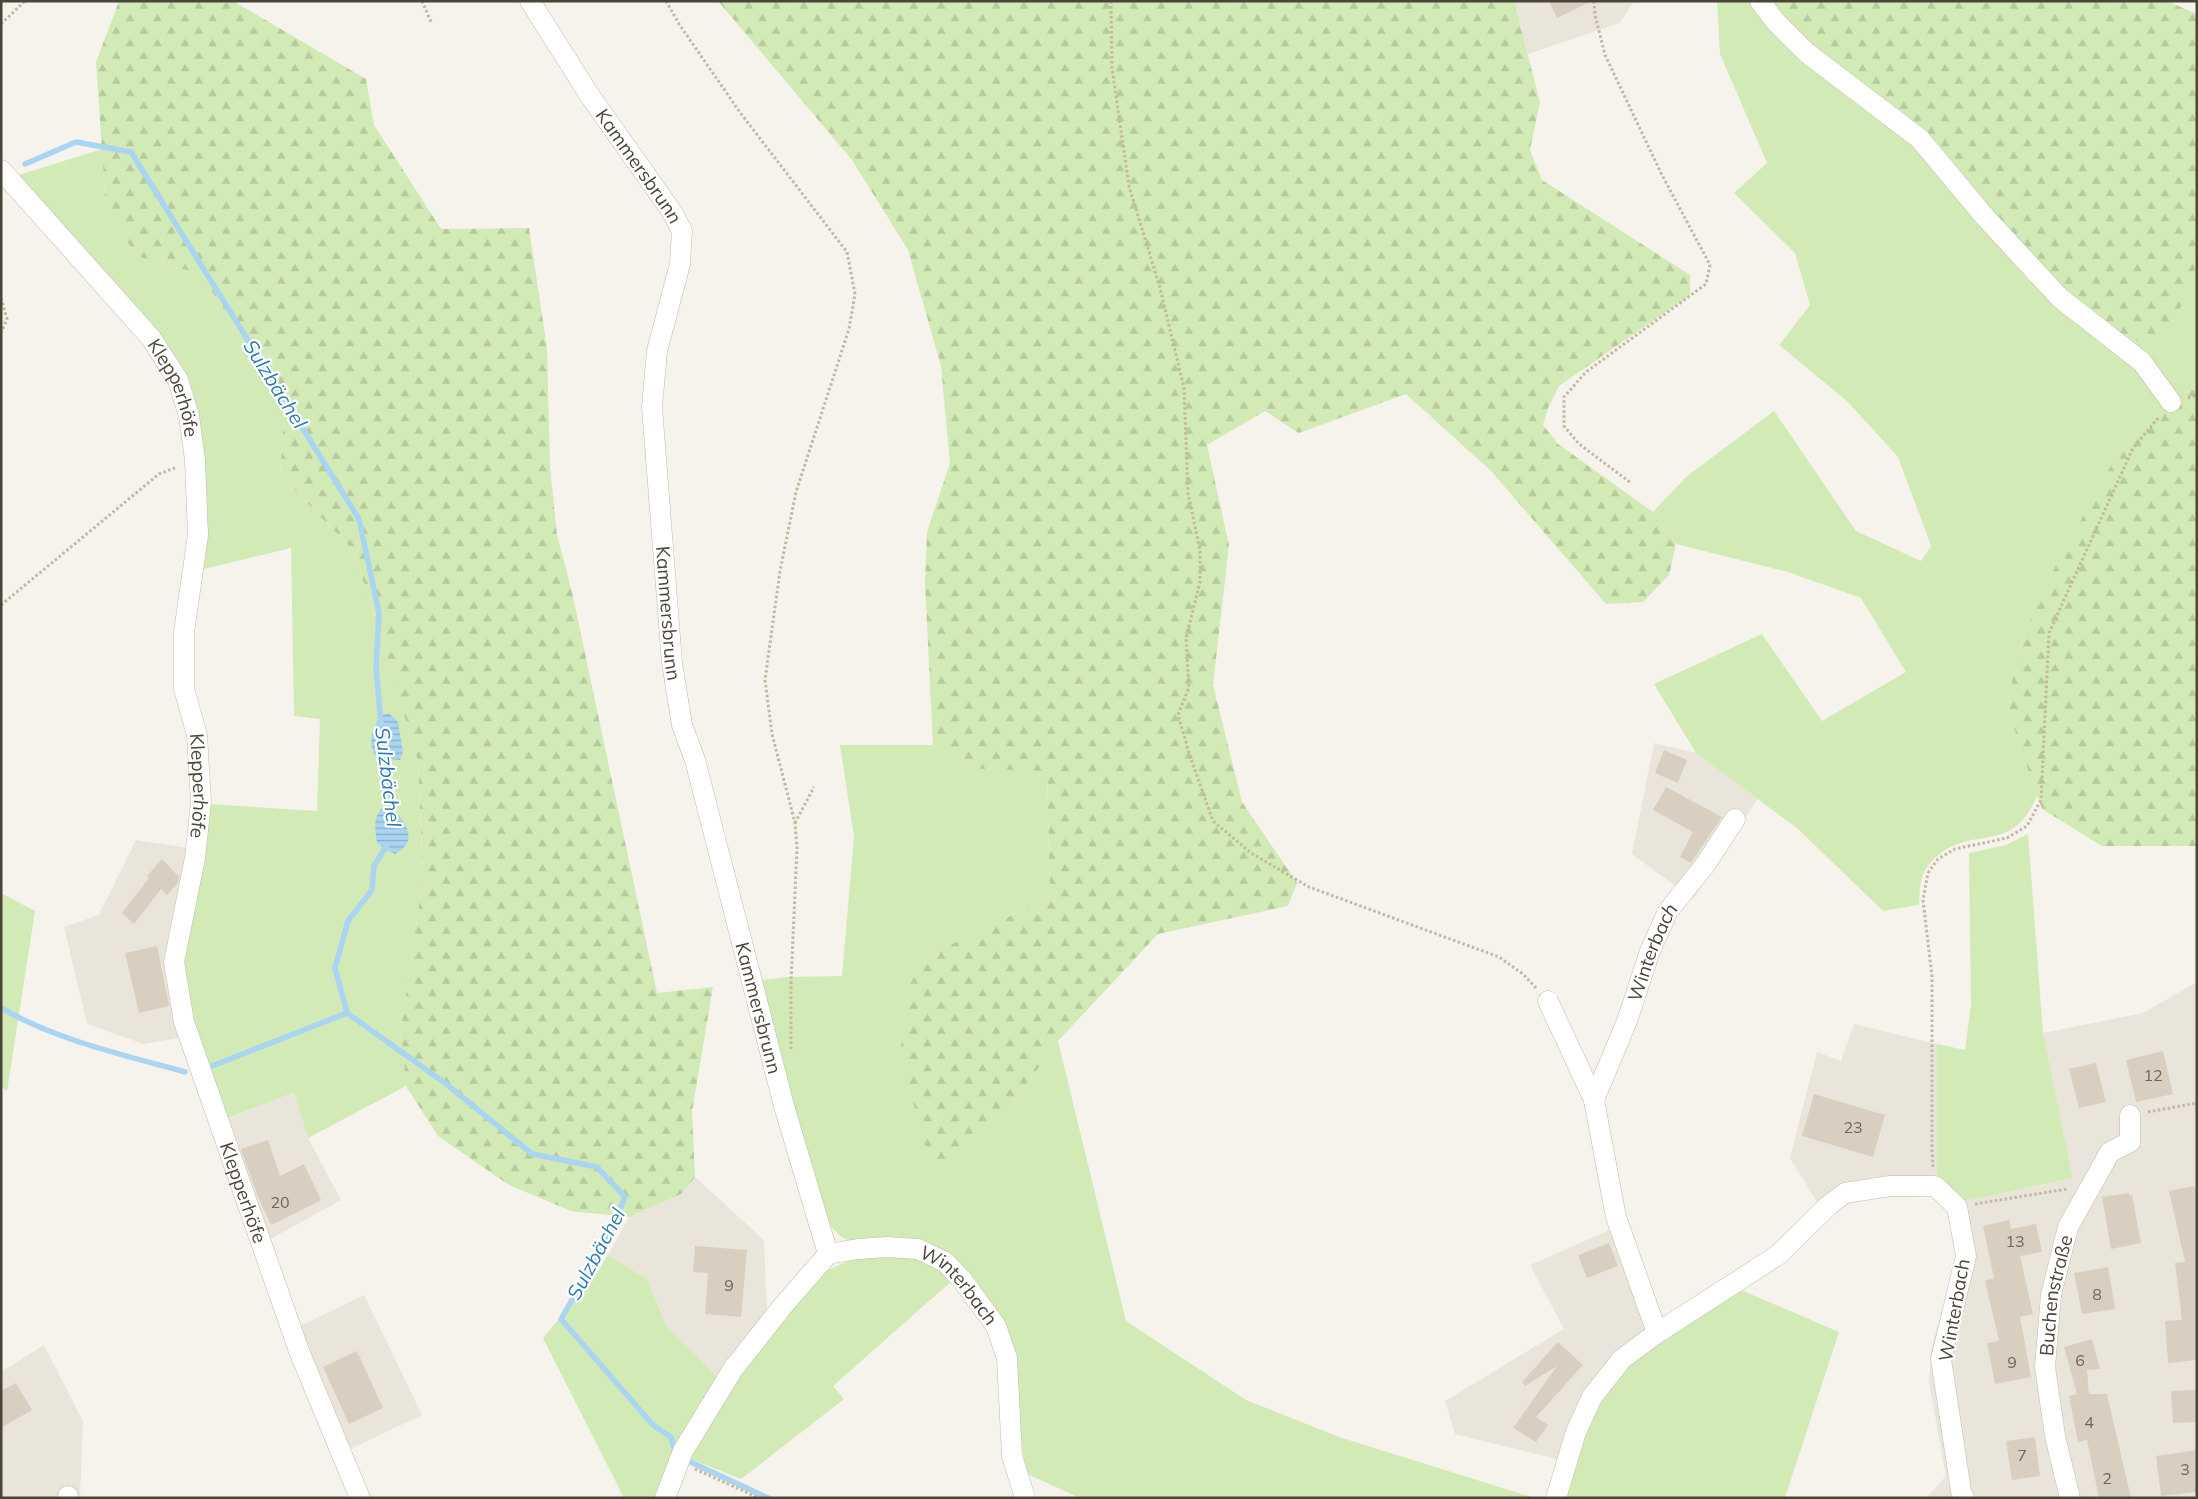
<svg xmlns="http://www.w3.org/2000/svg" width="2198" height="1499" viewBox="0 0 2198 1499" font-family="Mulish,sans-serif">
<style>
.residential{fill:#eae5da}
.grass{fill:#d2eab5}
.forest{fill:url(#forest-firs)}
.water{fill:url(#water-rules)}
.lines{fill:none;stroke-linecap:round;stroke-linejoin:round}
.stream{stroke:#a9d4f2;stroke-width:5.5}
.building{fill:#d8cfc1}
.minor-casing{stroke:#c2bbae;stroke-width:21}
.path{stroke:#c4b79f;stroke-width:3;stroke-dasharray:2.5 2.5;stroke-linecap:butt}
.minor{stroke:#fff;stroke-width:20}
.labels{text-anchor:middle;stroke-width:4.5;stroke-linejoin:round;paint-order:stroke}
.number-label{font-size:16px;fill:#6e675b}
.street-label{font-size:19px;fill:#4b4439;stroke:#fff}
.water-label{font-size:20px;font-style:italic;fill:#2e7ab2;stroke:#fff}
</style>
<defs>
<pattern id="forest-firs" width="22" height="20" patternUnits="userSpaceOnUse" patternTransform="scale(1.25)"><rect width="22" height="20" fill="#d2eab5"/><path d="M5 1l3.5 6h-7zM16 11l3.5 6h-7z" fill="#b6ca9c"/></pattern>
<pattern id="water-rules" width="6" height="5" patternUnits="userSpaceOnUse" patternTransform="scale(1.25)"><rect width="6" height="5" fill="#a9d4f2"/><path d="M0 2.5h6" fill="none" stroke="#8caec5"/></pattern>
</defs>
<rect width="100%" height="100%" fill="#f6f3ec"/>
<!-- residential -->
<g class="residential">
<path d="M1514,1H1634L1620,23L1528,54Z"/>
<path d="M1654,743L1696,753L1758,798L1693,899L1632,854Z"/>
<path d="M136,840L201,850L194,1035L144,1044L87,1024L64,927L99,915Z"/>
<path d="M2197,982V1498H1926L1946,1476L1929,1382L1931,1349L1959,1253L1945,1205L2073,1178L2043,1033L2143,1013Z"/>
<path d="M1854,1024L1937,1044V1179L1925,1196L1888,1197L1852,1201L1828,1216L1819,1205L1790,1158L1817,1052L1841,1061Z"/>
<path d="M294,1091L308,1138L341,1200L267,1241L252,1245L232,1190L213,1126Z"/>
<path d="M695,1177L764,1240L767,1312L719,1379L667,1328L647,1279L608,1255L629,1217L680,1194Z"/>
<path d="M1623,1224L1661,1314L1672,1318L1560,1460L1455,1434L1445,1401L1564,1329L1530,1265Z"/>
<path d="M364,1295L422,1415L346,1451L296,1328Z"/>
<path d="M44,1345L83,1421L80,1498H1V1372Z"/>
</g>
<!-- grass -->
<g class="grass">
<path d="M1717,1H1769L2185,301L2197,263V388L2165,400L2036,602L2014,667L2008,711L2038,795C2031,808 2025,821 2012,829C2000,836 1985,838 1972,840C1950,844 1929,857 1922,878C1919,886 1920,897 1919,905L1883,911L1797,828L1696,753L1654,684L1762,634L1822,721L1906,672L1861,598L1788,572L1676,544L1653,512L1686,477L1774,411L1856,531L1921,561L1931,546L1898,457L1848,402L1779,345L1810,305L1795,253L1734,193L1767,163L1720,54Z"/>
<path d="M102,149L106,210L137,256L201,274L285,406L280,475L353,550L375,617L418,762L423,878L401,1028L406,1086L308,1138L294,1092L224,1120L194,1035L179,957L208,804L317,811L320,719L294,716L291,548L204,569L207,503L198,415L145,322L19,175Z"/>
<path d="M840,745H933L981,769L1047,770L1050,897L927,956L1004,1115L1058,1041L1126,1321L1246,1400L1339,1437L1535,1498H1080L1025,1473L1013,1356L926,1243L899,1237L849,1241L840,1236L829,1224L796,1125L762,980L788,977L842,976L854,836Z"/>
<path d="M2028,834L2043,1033L2073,1178L1960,1202L1937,1179V1044L1965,1050L1971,1005L1969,853L2006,845Z"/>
<path d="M1,893L35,911L7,1091L1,1087Z"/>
<path d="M608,1255L647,1279L667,1328L719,1379L658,1498H624L543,1338L595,1276Z"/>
<path d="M914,1255L954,1279L833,1386L844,1399L741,1479L686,1457L738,1371L826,1271L857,1257Z"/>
<path d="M1741,1290L1839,1332L1785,1498H1563L1582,1435L1599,1398L1626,1364Z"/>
</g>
<!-- forest -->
<g class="forest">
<path d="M119,1H233L366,79L374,125L441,229L529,228L547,348L550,467L557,535L572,592L657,993L713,987L692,1112L695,1177L681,1194L629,1217L571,1211L509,1185L438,1136L406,1086L401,1028L423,878L418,762L375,617L353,550L280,475L285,406L201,274L137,256L106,210L96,62Z"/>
<path d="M718,1H1514L1540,102L1530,150L1542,180L1690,275V295L1559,386L1548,408L1543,425L1558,444L1653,512L1676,544L1669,575L1643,602L1606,604L1491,471L1406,394L1299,433L1265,411L1207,445L1229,545L1213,685L1242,802L1297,883L1288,906L1158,934L1058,1041L1004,1115L951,1160L938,1164L922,1141L901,1047L910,984L927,956L1050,897L1047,771L981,769L933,745L925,584L927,532L950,463L941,366L908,250L852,160Z"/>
<path d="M1769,1H2167L2197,14V263L2185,301L2165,331L2127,344L2096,329L1923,131L1830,68Z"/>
<path d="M2197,388V846H2102L2042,809L2008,711L2014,667L2036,602L2118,453L2165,400Z"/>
</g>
<!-- water -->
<g class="water">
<path d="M389,713L398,722L403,752L400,760L376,757C367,742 372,731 380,716Z"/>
<path d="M390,806C399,815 416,833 405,846C403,849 398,852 395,854L384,849L377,842C375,828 373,819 382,808Z"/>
</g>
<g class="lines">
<!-- stream -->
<g class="stream">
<path d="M25,164L76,142L131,152L359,519L379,613L376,667L381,724"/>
<path d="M386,753L392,813"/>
<path d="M387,845L374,866L372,890L348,921L335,968L347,1013L445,1083L532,1154L597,1167L625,1197L611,1232L561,1319L653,1425L671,1437L673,1446L678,1452"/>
<path d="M1,1008C56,1040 124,1055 185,1072"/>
<path d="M212,1066L347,1013"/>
<path d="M684,1459L768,1498"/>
</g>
</g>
<!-- building -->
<g class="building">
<path d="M1549,1H1592L1557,18Z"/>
<path d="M1664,750L1687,760L1678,783L1655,773Z"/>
<path d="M1666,787L1722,817L1691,863L1680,857L1693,832L1653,810Z"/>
<path d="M162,859L179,877L178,883L167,895L161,889L134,924L122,913L149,878L147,876Z"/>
<path d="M157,946L169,1006L139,1013L125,953Z"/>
<path d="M2163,1051L2173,1094L2136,1102L2126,1060Z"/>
<path d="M2096,1063L2106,1102L2079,1108L2069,1069Z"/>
<path d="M1814,1094L1885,1115L1873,1157L1802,1136Z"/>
<path d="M268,1140L280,1176L304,1164L321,1200L271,1225L258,1197L241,1149Z"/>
<path d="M2194,1186L2195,1190H2197V1360L2168,1363L2165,1321L2182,1320L2175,1263L2185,1262L2169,1191Z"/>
<path d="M2129,1193V1195H2132L2141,1243L2111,1249L2102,1197Z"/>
<path d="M2009,1220L2011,1229L2036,1224L2042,1252L2020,1256L2033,1314L2020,1317L2031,1377L1995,1384L1987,1343L1999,1341L1985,1281L1994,1278L1983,1226Z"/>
<path d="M1609,1243L1618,1266L1587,1278L1578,1255Z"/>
<path d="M695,1246L747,1250L741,1317L705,1314L708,1273L693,1272Z"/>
<path d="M2108,1267L2115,1309L2082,1314L2074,1273Z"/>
<path d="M2092,1339L2100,1369L2087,1370L2089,1394H2107L2131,1498H2099L2087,1440L2078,1442L2069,1396L2077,1394L2064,1347Z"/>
<path d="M1558,1342L1583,1365L1536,1417L1548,1425L1536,1442L1513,1428L1557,1366L1525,1386L1522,1382Z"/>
<path d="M357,1351L383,1408L349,1424L323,1367Z"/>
<path d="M16,1383L32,1410L1,1428V1391Z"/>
<path d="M2197,1390V1422L2173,1423L2171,1391Z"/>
<path d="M2035,1437L2040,1476L2012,1480L2006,1441Z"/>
<path d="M2197,1450V1492L2161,1496L2156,1456Z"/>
</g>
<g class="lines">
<!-- minor casing -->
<g class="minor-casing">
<g id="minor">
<path id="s1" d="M530,1L590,96L672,212L682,231L680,264L657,351L652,407L672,663L682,725L695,760L784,1106L828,1254"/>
<path d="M1760,1L1775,21L1807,53L1920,139L1985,217L2060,298L2142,362L2171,402"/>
<path id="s2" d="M1,170L151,338L178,380L189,416L195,460L198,535L184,632V689L197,735L201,802L195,858L174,962L184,1022L299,1351L360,1498"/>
<path d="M1548,1001L1594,1100L1616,1217L1657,1333"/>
<path id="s3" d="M1594,1100L1627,1021L1650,951L1668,911L1705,865L1735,819"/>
<path d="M68,1498V1496"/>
<path id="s4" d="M665,1498L683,1451L733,1369L782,1307L828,1254L858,1249L887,1247L918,1249L945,1262L963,1281L996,1326L1007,1358L1012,1456L1025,1498"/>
<path d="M1556,1498L1576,1432L1592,1397L1622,1359L1657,1333L1778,1255L1829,1205L1845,1193L1890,1186H1935L1957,1207L1966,1256L1941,1359L1961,1491L1964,1498"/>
<path id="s5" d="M2070,1498L2055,1436L2045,1367L2051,1295L2068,1227L2110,1152L2130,1142V1115"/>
</g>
</g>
<!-- path -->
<g class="path">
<path d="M422,1L432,24"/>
<path d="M666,1L679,24L739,111L847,252L855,294L849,329L796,492L780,571L765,680L772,734L795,823L797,848L791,982V1051"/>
<path d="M1111,1L1112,68L1129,186L1160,288L1184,388L1188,493L1200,550V582L1186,638L1189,687L1178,715L1190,756L1213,821L1251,853L1309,887L1499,957L1523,974L1536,988"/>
<path d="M1594,1L1595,15L1605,55L1661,173L1710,265L1706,284L1586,372L1564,397V426L1579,444L1631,483"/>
<path d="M1,24L25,1"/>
<path d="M1,298L7,319L1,333"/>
<path d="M2188,398L2197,395"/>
<path d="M1,605L159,474L177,467"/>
<path d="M795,823L814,787"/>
<path d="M2148,1112L2197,1103"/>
<path d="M1933,1167L1932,1149V977L1923,900L1928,873L1938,859L1955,849L2007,838L2027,826L2041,800L2049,633L2133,448L2159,417"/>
<path d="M1975,1204L2067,1189"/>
<path d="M695,1469L759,1498"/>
</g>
<!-- minor -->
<use href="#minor" class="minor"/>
</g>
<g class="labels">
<!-- number labels -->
<g class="number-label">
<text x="2153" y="1081">12</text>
<text x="1853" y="1133">23</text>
<text x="280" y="1208">20</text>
<text x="2015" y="1247">13</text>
<text x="729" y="1291">9</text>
<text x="2097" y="1300">8</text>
<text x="2080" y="1366">6</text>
<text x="2012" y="1368">9</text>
<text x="2089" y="1428">4</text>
<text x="2022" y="1461">7</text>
<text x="2185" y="1475">3</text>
<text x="2107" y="1484">2</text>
</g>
<!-- street labels -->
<g class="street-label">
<text dy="7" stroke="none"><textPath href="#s1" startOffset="198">Kammersbrunn</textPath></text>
<text dy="7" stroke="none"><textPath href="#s2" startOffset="281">Klepperhöfe</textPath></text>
<text dy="7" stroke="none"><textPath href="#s1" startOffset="662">Kammersbrunn</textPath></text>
<text dy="7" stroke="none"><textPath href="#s2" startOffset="686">Klepperhöfe</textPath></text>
<text dy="7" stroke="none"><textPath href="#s3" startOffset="159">Winterbach</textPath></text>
<text dy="7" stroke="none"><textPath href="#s1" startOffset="1068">Kammersbrunn</textPath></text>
<text dy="7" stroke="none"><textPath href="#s2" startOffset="1106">Klepperhöfe</textPath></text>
<text dy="7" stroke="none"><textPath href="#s4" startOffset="442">Winterbach</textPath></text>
<text dy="7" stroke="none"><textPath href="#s5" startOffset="206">Buchenstraße</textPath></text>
<text transform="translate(1954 1310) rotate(-80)" y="7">Winterbach</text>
</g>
<!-- water labels -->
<g class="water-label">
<text transform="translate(275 384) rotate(58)" y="7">Sulzbächel</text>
<text transform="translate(388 777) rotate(83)" y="7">Sulzbächel</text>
<text transform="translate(596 1254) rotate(-62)" y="7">Sulzbächel</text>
</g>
</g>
<!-- border -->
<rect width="2198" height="1499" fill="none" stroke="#4b4439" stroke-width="5"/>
</svg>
